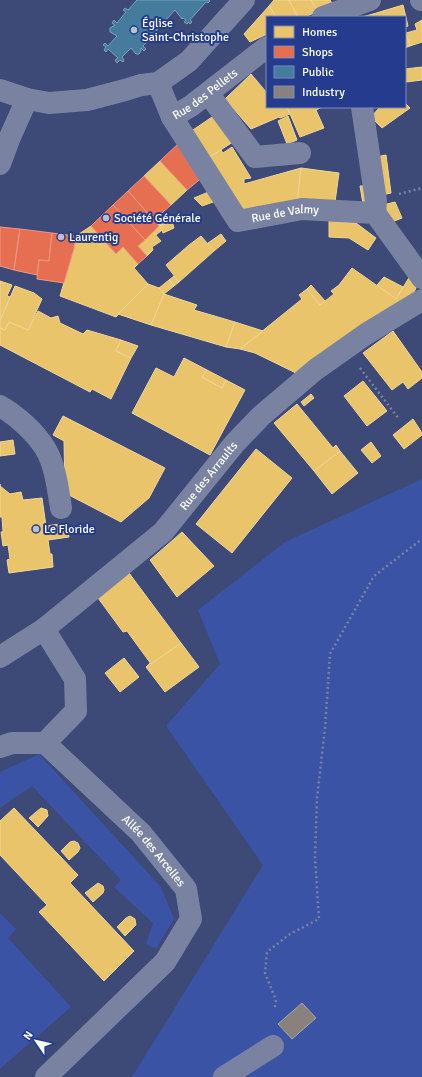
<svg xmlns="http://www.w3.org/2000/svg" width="422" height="1077" viewBox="0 0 422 1077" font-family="Signika,sans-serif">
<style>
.green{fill:#3a53a4}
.homes{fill:#e9c46a;stroke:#f0d697}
.shops{fill:#e76f51;stroke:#ee9a85}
.public{fill:#457b9d;stroke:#7da3ba}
.industry{fill:#8a817c;stroke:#ada7a3}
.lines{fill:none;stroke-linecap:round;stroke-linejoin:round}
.path{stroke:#7983a1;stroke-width:2.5;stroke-dasharray:2 3;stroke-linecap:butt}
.minor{stroke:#7983a1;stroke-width:22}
.poi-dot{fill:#bbbfcf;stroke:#253c8e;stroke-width:1.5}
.labels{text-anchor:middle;stroke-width:4;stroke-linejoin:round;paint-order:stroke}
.poi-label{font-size:12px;fill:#fff;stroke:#253c8e;text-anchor:start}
.street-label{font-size:12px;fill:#fff;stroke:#253c8e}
</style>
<rect width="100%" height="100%" fill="#3d4976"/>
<!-- green -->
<g class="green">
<path d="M422,479V1077H132L263,865L166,726L220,664L198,610L285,542Z"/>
<path d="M39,754L161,887L174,919L156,949L146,944L153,923L114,887L121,880L32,786L0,808V772Z"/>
<path d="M0,913L16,929L8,938L71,1007L0,1069Z"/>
</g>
<!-- homes -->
<g class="homes">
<path d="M274,0H289L298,17H276L269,6Z"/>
<path d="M289,0H311L318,11L305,17H298Z"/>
<path d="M311,0H330L333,5L318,11Z"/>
<path d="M403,5L408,26L405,27V17H374L373,14Z"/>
<path d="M269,6L276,17H267V34L250,42L244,34Z"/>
<path d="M373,14L374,17H362Z"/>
<path d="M422,20V42L410,46L406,33L417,30L415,24Z"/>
<path d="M405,31L410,46L405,48Z"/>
<path d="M422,67V80L406,82L405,69Z"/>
<path d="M251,74L267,93V107H287L290,114L280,118L279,117L251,129L225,99Z"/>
<path d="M405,103L410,108L382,128L371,117L380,107H405Z"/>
<path d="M287,107H322L316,110L324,128L300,137Z"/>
<path d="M215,115L233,142L208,158L190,132Z"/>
<path d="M288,116L297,140L287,144L278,121Z"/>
<path d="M232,147L251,178L244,179V184L301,168L297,204L241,213L208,158L221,150L223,153Z"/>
<path d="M386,155L391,193L382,195L376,157Z"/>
<path d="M160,161L187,190L171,205L144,176Z"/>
<path d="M301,168L339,173L335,202L297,204Z"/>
<path d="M360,186H371L370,203L363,204Z"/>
<path d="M211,191L216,201L202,206L194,198Z"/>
<path d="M395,202L402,218L392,222L383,205Z"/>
<path d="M160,215L167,223L159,226L154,220Z"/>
<path d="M172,221L174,228L163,233L160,226Z"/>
<path d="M329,221L356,223L376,238L368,250L349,238L329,237Z"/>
<path d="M91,226L116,254L123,247L138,264L134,268L148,284L116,317L60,296L74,249L76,236Z"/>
<path d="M159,226L162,230L156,235L153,232Z"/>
<path d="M153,232L161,241L152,247L153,250L147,256L138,246Z"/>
<path d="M221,234L226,241L214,251L208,243Z"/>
<path d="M201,236L214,251L179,282L166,265L189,245Z"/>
<path d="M352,268L396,299L410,276L413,281L416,288L412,296L300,375L255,353L240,349L302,299L299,295L307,289L320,305L334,294L331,291L339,285Z"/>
<path d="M174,276L179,282L174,286L169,280Z"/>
<path d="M384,277L403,287L396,299L377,285Z"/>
<path d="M169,280L174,286L164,294L159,288Z"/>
<path d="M0,281L12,285L7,296L10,297L0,321Z"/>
<path d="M148,284L159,288L164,294L151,325L118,314Z"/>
<path d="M311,285L325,301L320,305L307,289Z"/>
<path d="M15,286L34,293L42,299L28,330L9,322L5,330L0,328V321Z"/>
<path d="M164,294L197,305L194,310L235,322L226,347L151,325Z"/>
<path d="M38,311L51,318L58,316L60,323L83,334L87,330L121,340L116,351L131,358L111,399L92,389L90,392L0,345V328L5,330L9,322L28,330Z"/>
<path d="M235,322L263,331L240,349L226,347Z"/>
<path d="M393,331L422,372V378L408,389L403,382L392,390L363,353Z"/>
<path d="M121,340L138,346L131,358L116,351Z"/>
<path d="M184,358L207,370L202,377L222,388L226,380L245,390L210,455L132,413L156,368L174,377Z"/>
<path d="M207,370L226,380L222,388L202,377Z"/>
<path d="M363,381L387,411L367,426L344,396Z"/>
<path d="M311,394L314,398L304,406L301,402Z"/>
<path d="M297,404L333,448L336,445L340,451L314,471L274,423Z"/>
<path d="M63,416L165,468L149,498L121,522L65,493L64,441L53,435Z"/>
<path d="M413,419L422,433V435L404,449L393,435Z"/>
<path d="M13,440L15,454L0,456V442Z"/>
<path d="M371,442L381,456L372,463L361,450Z"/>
<path d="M256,449L292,478L232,553L196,524Z"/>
<path d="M340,451L358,473L332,494L314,471Z"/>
<path d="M0,484V486L10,494L21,492L23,500L42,498L46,526L67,523L69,537L48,540L50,554H52L53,567L9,573L7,560L10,559L8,545L3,546L1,532H3L2,517H0Z"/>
<path d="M182,532L214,566L177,597L150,560Z"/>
<path d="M129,573L181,643L151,664L127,631L123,632L98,598Z"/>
<path d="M181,643L199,667L165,692L146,667L150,663L151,664Z"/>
<path d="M124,658L139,677L120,692L105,673Z"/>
<path d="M14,808L78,875L70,883L134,951L104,981L39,912L47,905L0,855V821Z"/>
<path d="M41,808L47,810L48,816L38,827L29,818Z"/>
<path d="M74,841L78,843L80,848L78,852L69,860L61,851L70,842Z"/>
<path d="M98,883L103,886L104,890L103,893L93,902L85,893Z"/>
<path d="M130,916L135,919L136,925L125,936L117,927L126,918Z"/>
</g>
<!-- shops -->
<g class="shops">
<path d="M180,142L204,176L187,190L160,161Z"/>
<path d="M144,176L171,205L154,220L128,191Z"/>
<path d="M128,191L159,226L145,240L113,205Z"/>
<path d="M113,205L145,240L138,246L147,256L138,264L123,247L116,254L91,226Z"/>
<path d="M0,227L20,229L14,270L0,266Z"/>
<path d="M20,229L52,233L49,261L39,260L37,275L14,270Z"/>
<path d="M52,233L76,236L74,249L64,283L37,279L39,260L49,261Z"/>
</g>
<!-- public -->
<path class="public" d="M137,0H209L210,1L208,3L206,2L190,20L192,22L190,24L188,22L187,24L184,22L186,20L183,18L182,19L175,10L165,21L168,24L166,26L163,24L154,33L157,36L155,38L152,36L143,46L146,49L144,51L141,48V51L139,54H136L131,48L122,57L124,60L123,62L120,60L117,63L115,60L118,58L108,49L106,52L104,50L106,47L103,45L105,43L108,46L117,36L110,32V28L115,25L112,23L114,20L117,23L126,12L123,10L125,8L128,10Z"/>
<!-- industry -->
<path class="industry" d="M302,1003L316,1018L292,1039L278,1024Z"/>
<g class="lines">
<!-- path -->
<g class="path">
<path d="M399,194L422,188"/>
<path d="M360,368L399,419"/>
<path d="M275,1007L276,1000L265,973L267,952L290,934L319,919L315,858L317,798L325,728L330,654L374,576L422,539"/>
</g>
<!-- minor -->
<g class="minor">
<path d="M421,0H422"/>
<path d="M323,17L370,0"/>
<path id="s1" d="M158,83L172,117L191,106L267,47"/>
<path d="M0,90L27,99L49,103L87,100L125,90L141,85L158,83L189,61L244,0"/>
<path d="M208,93L255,157L300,153"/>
<path d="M362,107L376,201L375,213"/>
<path id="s2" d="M172,117L238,221L302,209L375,213L422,278"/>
<path d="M0,164L10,137L27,99"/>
<path d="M0,406C16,415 35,432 45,448C55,464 58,489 61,508"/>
<path d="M44,629L75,679L76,711L45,743"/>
<path id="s3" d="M0,657L44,629L163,532L235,443L261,416L315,370L366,334L422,300"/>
<path id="s4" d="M0,747L12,743H45L141,833L186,889L191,919L165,962L46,1077"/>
<path d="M224,1077L273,1046"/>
</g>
</g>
<!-- markers -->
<g class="poi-dot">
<circle cx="134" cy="30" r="4"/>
<circle cx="106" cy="218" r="4"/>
<circle cx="61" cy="237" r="4"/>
<circle cx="36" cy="529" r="4"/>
</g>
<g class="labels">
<!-- poi labels -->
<g class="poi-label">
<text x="142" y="27">Église<tspan x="142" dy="14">Saint-Christophe</tspan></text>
<text x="114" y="222">Société Générale</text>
<text x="69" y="241">Laurentig</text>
<text x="44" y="533">Le Floride</text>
</g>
<!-- street labels -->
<g class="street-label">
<text dy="4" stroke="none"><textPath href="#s1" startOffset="77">Rue des Pellets</textPath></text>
<text dy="4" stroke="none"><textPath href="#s2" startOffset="171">Rue de Valmy</textPath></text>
<text dy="4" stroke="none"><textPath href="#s3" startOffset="278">Rue des Arraults</textPath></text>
<text dy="4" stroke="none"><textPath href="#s4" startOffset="199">Allée des Arcelles</textPath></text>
</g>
</g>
<!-- legend -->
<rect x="266" y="16" width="140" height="92" fill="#253c8e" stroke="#7c8abb"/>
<rect x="274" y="26" width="20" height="12" fill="#e9c46a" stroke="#7c8abb"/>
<text x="302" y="36" font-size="12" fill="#ffffff">Homes</text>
<rect x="274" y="46" width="20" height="12" fill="#e76f51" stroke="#7c8abb"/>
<text x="302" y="56" font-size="12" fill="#ffffff">Shops</text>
<rect x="274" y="66" width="20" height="12" fill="#457b9d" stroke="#7c8abb"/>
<text x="302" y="76" font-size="12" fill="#ffffff">Public</text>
<rect x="274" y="86" width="20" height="12" fill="#8a817c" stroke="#7c8abb"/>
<text x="302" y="96" font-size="12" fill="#ffffff">Industry</text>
<!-- north arrow -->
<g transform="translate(36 1041) rotate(304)" stroke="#253c8e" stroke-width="3" paint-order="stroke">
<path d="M0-3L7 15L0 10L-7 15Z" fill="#ffffff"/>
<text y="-6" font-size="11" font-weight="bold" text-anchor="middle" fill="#ffffff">N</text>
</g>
</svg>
